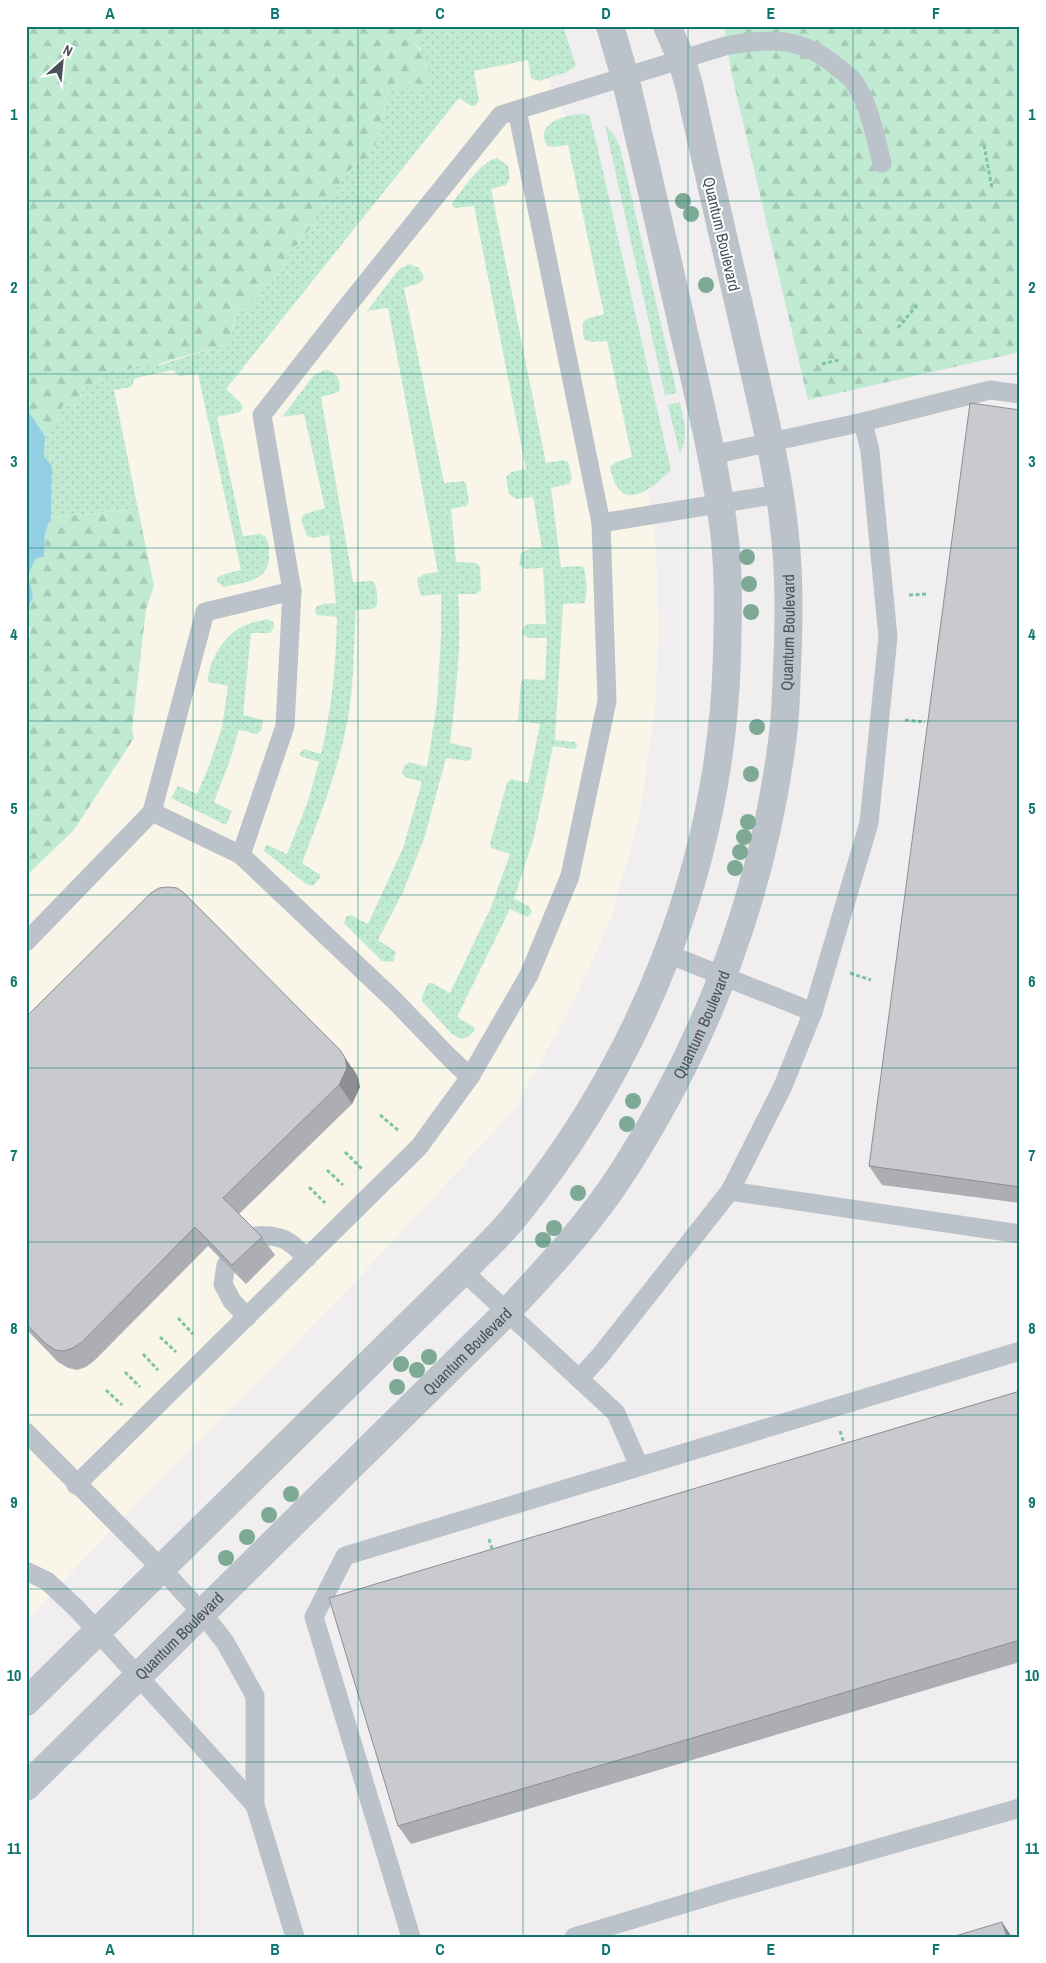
<svg xmlns="http://www.w3.org/2000/svg" width="1046" height="1963" viewBox="0 0 1046 1963" font-family="'Archivo Narrow',sans-serif">
<style>
.commercial{fill:#faf5e9}
.grass{fill:url(#grass-dots)}
.forest{fill:url(#forest-firs)}
.water{fill:#93cfe2}
.lines{fill:none;stroke-linecap:round;stroke-linejoin:round}
.path{stroke:#7dc4a3;stroke-width:3;stroke-dasharray:4 2.5;stroke-linecap:butt}
.service{stroke:#bbc2c9;stroke-width:19}
.tertiary{stroke:#bbc2c9;stroke-width:28}
.tree{fill:#7eaa95}
.wall{fill:#adaeb3}
.shaded-wall{fill:#8d8d92}
.building{fill:#c9cad0;stroke:#8d8d92}
.grid{fill:none;stroke:#0f766e;stroke-width:1;stroke-opacity:0.55}
.labels{text-anchor:middle;stroke-width:4;stroke-linejoin:round;paint-order:stroke}
.street-label{font-size:16px;fill:#485159;stroke:#fff}
.neatline{fill:none;stroke:#0f766e;stroke-width:2}
.grid-label{font-size:16px;text-anchor:middle;font-weight:bold;fill:#0f766e}
</style>
<defs>
<pattern id="grass-dots" width="8" height="8" patternUnits="userSpaceOnUse" patternTransform="scale(1.25)"><rect width="8" height="8" fill="#c1ead2"/><path d="M2 2h.1M6 6h.1" fill="none" stroke="#a7cab7" stroke-width="1.8" stroke-linecap="round"/></pattern>
<pattern id="forest-firs" width="22" height="20" patternUnits="userSpaceOnUse" patternTransform="scale(1.25)"><rect width="22" height="20" fill="#c1ead2"/><path d="M5 1l3.5 6h-7zM16 11l3.5 6h-7z" fill="#a7cab7"/></pattern>
</defs>
<rect width="100%" height="100%" fill="#f0eeee"/>
<!-- commercial -->
<path class="commercial" d="M531,26L548,77L565,117L647,486L656,546L659,633L655,707L640,816L610,921L572,1005L514,1110L345,1293L135,1505L26,1621V840L99,398L443,78Z"/>
<!-- grass -->
<g class="grass">
<path d="M428,26H563L576,66L567,72L539,81L531,78L528,60L474,71L479,101L475,106H471L459,98L226,389L240,402L243,407L240,412L217,417L243,536L260,534L265,536C269,542 269,548 269,555C270,582 244,582 224,587L217,582V578L221,575L241,570L198,374L179,376L173,370L135,378L131,387L114,390L138,509L51,517L52,466L44,456L45,436C54,428 60,416 63,405L82,396L81,390L100,381L102,374L110,368L115,372L125,368L128,370L139,364L160,365L225,344L232,339C231,330 235,323 235,314L240,309L246,310L283,269L284,261L312,226L315,214L358,160L375,147L390,88L397,89L404,85L413,91L421,49L414,43Z"/>
<path d="M578,114L589,115L596,141L671,470C648,493 619,514 610,467L616,462L632,457L607,341L592,342L584,340C580,316 584,320 604,314L568,145L553,147L547,146C534,124 563,116 578,114Z"/>
<path d="M605,125L614,135L620,147L677,393L665,395Z"/>
<path d="M497,158L508,166L510,178L506,185L491,189L546,463L564,460L568,462L572,478L569,484L551,488L561,567L582,566L584,568L587,586L585,603L563,604L555,740L575,742L577,745L576,748L573,749L553,746L534,837L514,899L529,906L532,912L528,917L510,909L457,1017L474,1027L475,1030L468,1037L461,1039L452,1034L422,1001V997L428,983H432L450,993L491,907L510,854L491,848L490,844L507,783L511,779L528,783L540,724L518,721L521,682L524,679L545,680L547,638H529L522,634L523,628L527,624H546L543,568L526,569L519,565L521,553L532,548L542,549L533,497L516,499L509,494L506,477L511,472L526,469L474,206L454,208L452,205L453,202C463,189 482,160 497,158Z"/>
<path d="M410,264L419,268L424,277C422,285 411,285 404,288L444,483L464,481L466,483L469,502L466,506L451,509L456,562L477,563L480,567L481,590L476,594H458C462,645 456,693 450,743L472,748L471,759L467,761L446,758L425,836L403,892L378,940L396,952L393,962L382,961L344,923L346,917L351,915L368,924L403,848L422,782L405,777L402,773L404,766L409,762L427,767L437,703L441,635V594L423,596L420,594L417,579L424,574L438,572L388,308L367,311L399,269Z"/>
<path d="M325,370C336,371 342,381 339,392L321,397L353,582C367,582 376,575 377,594C377,599 378,602 376,607L372,609L356,610C354,636 354,662 352,687C347,748 324,806 302,863L320,875V878L313,886L306,884L264,851L265,846L268,845L287,854L308,801L319,762L300,756L299,754L304,749L321,754C332,708 336,664 337,617L316,615C312,602 327,604 336,603L329,535L313,538L307,536L301,519L304,514L325,508L304,414L282,417L314,375Z"/>
<path d="M680,402C684,422 689,434 680,454L668,405Z"/>
<path d="M267,619L273,622L274,627L270,633H251L243,715L263,720L261,731L257,734L239,730L229,763L214,802L232,811L226,825L171,798L178,786L197,794L209,766L222,727L228,686L208,682C208,662 223,637 241,627C249,623 259,621 267,619Z"/>
</g>
<!-- forest -->
<g class="forest">
<path d="M26,26H428L414,43L427,59L432,79L420,93L413,91L404,86L397,89L390,88L375,147L363,161L358,160L316,214L312,226L284,261L283,269L246,310L240,309L235,314C234,323 231,330 232,339L226,344L145,368L139,364L128,370L125,368L115,372L110,368L102,374L100,381L81,390C82,402 75,406 63,405C60,416 54,428 45,436L26,408Z"/>
<path d="M724,26H1020V352L808,400L731,71Z"/>
<path d="M138,509L154,586L146,609L132,730L134,738L74,830L26,876V659L31,628L26,624V607L30,605L33,595L28,576L36,558L44,557L45,533L51,517Z"/>
</g>
<!-- water -->
<path class="water" d="M26,408L45,436L44,456L52,466L51,517L45,533L44,557L36,558L28,576L33,595L30,605L26,607Z"/>
<g class="lines">
<!-- path -->
<g class="path">
<path d="M984,145L992,188"/>
<path d="M898,328L917,305"/>
<path d="M822,364L839,360"/>
<path d="M909,595L928,594"/>
<path d="M905,720L925,722"/>
<path d="M850,973L871,980"/>
<path d="M380,1115L399,1131"/>
<path d="M345,1152L362,1169"/>
<path d="M327,1170L343,1185"/>
<path d="M309,1187L325,1203"/>
<path d="M178,1318L193,1334"/>
<path d="M160,1337L176,1352"/>
<path d="M143,1354L158,1370"/>
<path d="M125,1372L140,1387"/>
<path d="M106,1390L122,1405"/>
<path d="M840,1431L845,1447"/>
<path d="M489,1539L493,1552"/>
</g>
<!-- service -->
<g class="service">
<path d="M863,422L990,390L1020,394"/>
<path d="M712,455L863,422L870,451L888,637L869,823L813,1012L783,1086L730,1191"/>
<path d="M601,523L779,494"/>
<path d="M152,812L241,855L395,1001L449,1057L470,1077L529,975L570,876L607,701L601,523L517,110L725,46C767,38 802,36 837,67C843,72 850,76 854,82C870,106 875,136 882,163"/>
<path d="M241,855L285,726L292,591L262,415L345,309L501,115L517,110"/>
<path d="M26,942L152,812L205,612L292,591"/>
<path d="M668,954L813,1012"/>
<path d="M255,1236C282,1234 289,1240 307,1258"/>
<path d="M226,1265L223,1284L232,1301L247,1317"/>
<path d="M463,1271L616,1413L639,1466"/>
<path d="M579,1379L600,1356L730,1191L1020,1234"/>
<path d="M26,1432L161,1568L202,1613L225,1642L255,1696V1805L295,1937"/>
<path d="M76,1485L419,1147L470,1077"/>
<path d="M26,1571L47,1581L77,1609L255,1805"/>
<path d="M411,1937L314,1617L345,1556L1020,1351"/>
<path d="M574,1937L727,1891L1020,1808"/>
</g>
<!-- tertiary -->
<g class="tertiary">
<path d="M26,1702L463,1271C479,1254 497,1238 512,1220C643,1060 721,863 727,656C728,618 729,578 725,540C717,470 700,402 684,333C665,248 645,162 625,77L610,26"/>
<path id="s1" d="M26,1787L507,1312C549,1267 591,1222 624,1170C709,1038 764,890 783,734C786,712 786,690 787,668C789,624 790,580 785,536C779,473 763,411 749,349C729,261 708,173 689,85L681,58L667,26"/>
</g>
</g>
<!-- trees -->
<g class="tree">
<circle cx="683" cy="201" r="8"/>
<circle cx="691" cy="214" r="8"/>
<circle cx="706" cy="285" r="8"/>
<circle cx="747" cy="557" r="8"/>
<circle cx="749" cy="584" r="8"/>
<circle cx="751" cy="612" r="8"/>
<circle cx="757" cy="727" r="8"/>
<circle cx="751" cy="774" r="8"/>
<circle cx="748" cy="822" r="8"/>
<circle cx="744" cy="837" r="8"/>
<circle cx="740" cy="852" r="8"/>
<circle cx="735" cy="868" r="8"/>
<circle cx="633" cy="1101" r="8"/>
<circle cx="627" cy="1124" r="8"/>
<circle cx="578" cy="1193" r="8"/>
<circle cx="554" cy="1228" r="8"/>
<circle cx="543" cy="1240" r="8"/>
<circle cx="429" cy="1357" r="8"/>
<circle cx="401" cy="1364" r="8"/>
<circle cx="417" cy="1370" r="8"/>
<circle cx="397" cy="1387" r="8"/>
<circle cx="291" cy="1494" r="8"/>
<circle cx="269" cy="1515" r="8"/>
<circle cx="247" cy="1537" r="8"/>
<circle cx="226" cy="1558" r="8"/>
</g>
<!-- wall -->
<g class="wall">
<path d="M1020,410V1203L882,1185L869,1166Z"/>
<path d="M26,1017L353,1068L358,1077L360,1087L352,1104L239,1214L262,1237L275,1255L246,1284L208,1246L95,1360L86,1367L77,1370L68,1368L58,1362L26,1329Z"/>
<path d="M1020,1391V1662L411,1844L398,1826Z"/>
</g>
<!-- shaded-wall -->
<g class="shaded-wall">
<path d="M340,1050L358,1077L360,1087L352,1104L339,1085Z"/>
<path d="M1002,1922L1012,1937H1007Z"/>
</g>
<!-- building -->
<g class="building">
<path d="M970,403L1020,410V1187L869,1166Z"/>
<path d="M168,887L177,888L184,893L340,1050L345,1058L347,1068L339,1085L223,1198L262,1237L232,1265L195,1227L82,1342L73,1348L64,1351L55,1350L45,1343L26,1324V1017L151,893L159,888Z"/>
<path d="M1020,1391V1640L398,1826L329,1598Z"/>
<path d="M1002,1922L1007,1937H952Z"/>
</g>
<!-- grid -->
<path class="grid" d="M193,26V1937M358,26V1937M523,26V1937M688,26V1937M853,26V1937M26,201H1020M26,374H1020M26,548H1020M26,721H1020M26,895H1020M26,1068H1020M26,1242H1020M26,1415H1020M26,1589H1020M26,1762H1020"/>
<g class="labels">
<!-- street labels -->
<g class="street-label">
<text transform="translate(722 234) rotate(77)" y="6">Quantum Boulevard</text>
<text dy="6" stroke="none"><textPath href="#s1" startOffset="1430">Quantum Boulevard</textPath></text>
<text dy="6" stroke="none"><textPath href="#s1" startOffset="1025">Quantum Boulevard</textPath></text>
<text dy="6" stroke="none"><textPath href="#s1" startOffset="620">Quantum Boulevard</textPath></text>
<text dy="6" stroke="none"><textPath href="#s1" startOffset="215">Quantum Boulevard</textPath></text>
</g>
</g>
<!-- border -->
<rect width="1046" height="1963" fill="none" stroke="#ffffff" stroke-width="55"/>
<!-- north arrow -->
<g transform="translate(62 62) rotate(27)" stroke="#ffffff" stroke-width="4" paint-order="stroke">
<path d="M0-4L9 19L0 12L-9 19Z" fill="#485159"/>
<text y="-8" font-size="14" font-weight="bold" text-anchor="middle" fill="#485159">N</text>
</g>
<rect x="28" y="28" width="990" height="1908" class="neatline"/>
<g class="grid-label">
<text x="110" y="19">A</text>
<text x="275" y="19">B</text>
<text x="440" y="19">C</text>
<text x="606" y="19">D</text>
<text x="771" y="19">E</text>
<text x="936" y="19">F</text>
<text x="14" y="120">1</text>
<text x="1032" y="120">1</text>
<text x="14" y="293">2</text>
<text x="1032" y="293">2</text>
<text x="14" y="467">3</text>
<text x="1032" y="467">3</text>
<text x="14" y="640">4</text>
<text x="1032" y="640">4</text>
<text x="14" y="814">5</text>
<text x="1032" y="814">5</text>
<text x="14" y="987">6</text>
<text x="1032" y="987">6</text>
<text x="14" y="1161">7</text>
<text x="1032" y="1161">7</text>
<text x="14" y="1334">8</text>
<text x="1032" y="1334">8</text>
<text x="14" y="1508">9</text>
<text x="1032" y="1508">9</text>
<text x="14" y="1681">10</text>
<text x="1032" y="1681">10</text>
<text x="14" y="1854">11</text>
<text x="1032" y="1854">11</text>
<text x="110" y="1955">A</text>
<text x="275" y="1955">B</text>
<text x="440" y="1955">C</text>
<text x="606" y="1955">D</text>
<text x="771" y="1955">E</text>
<text x="936" y="1955">F</text>
</g>
</svg>
